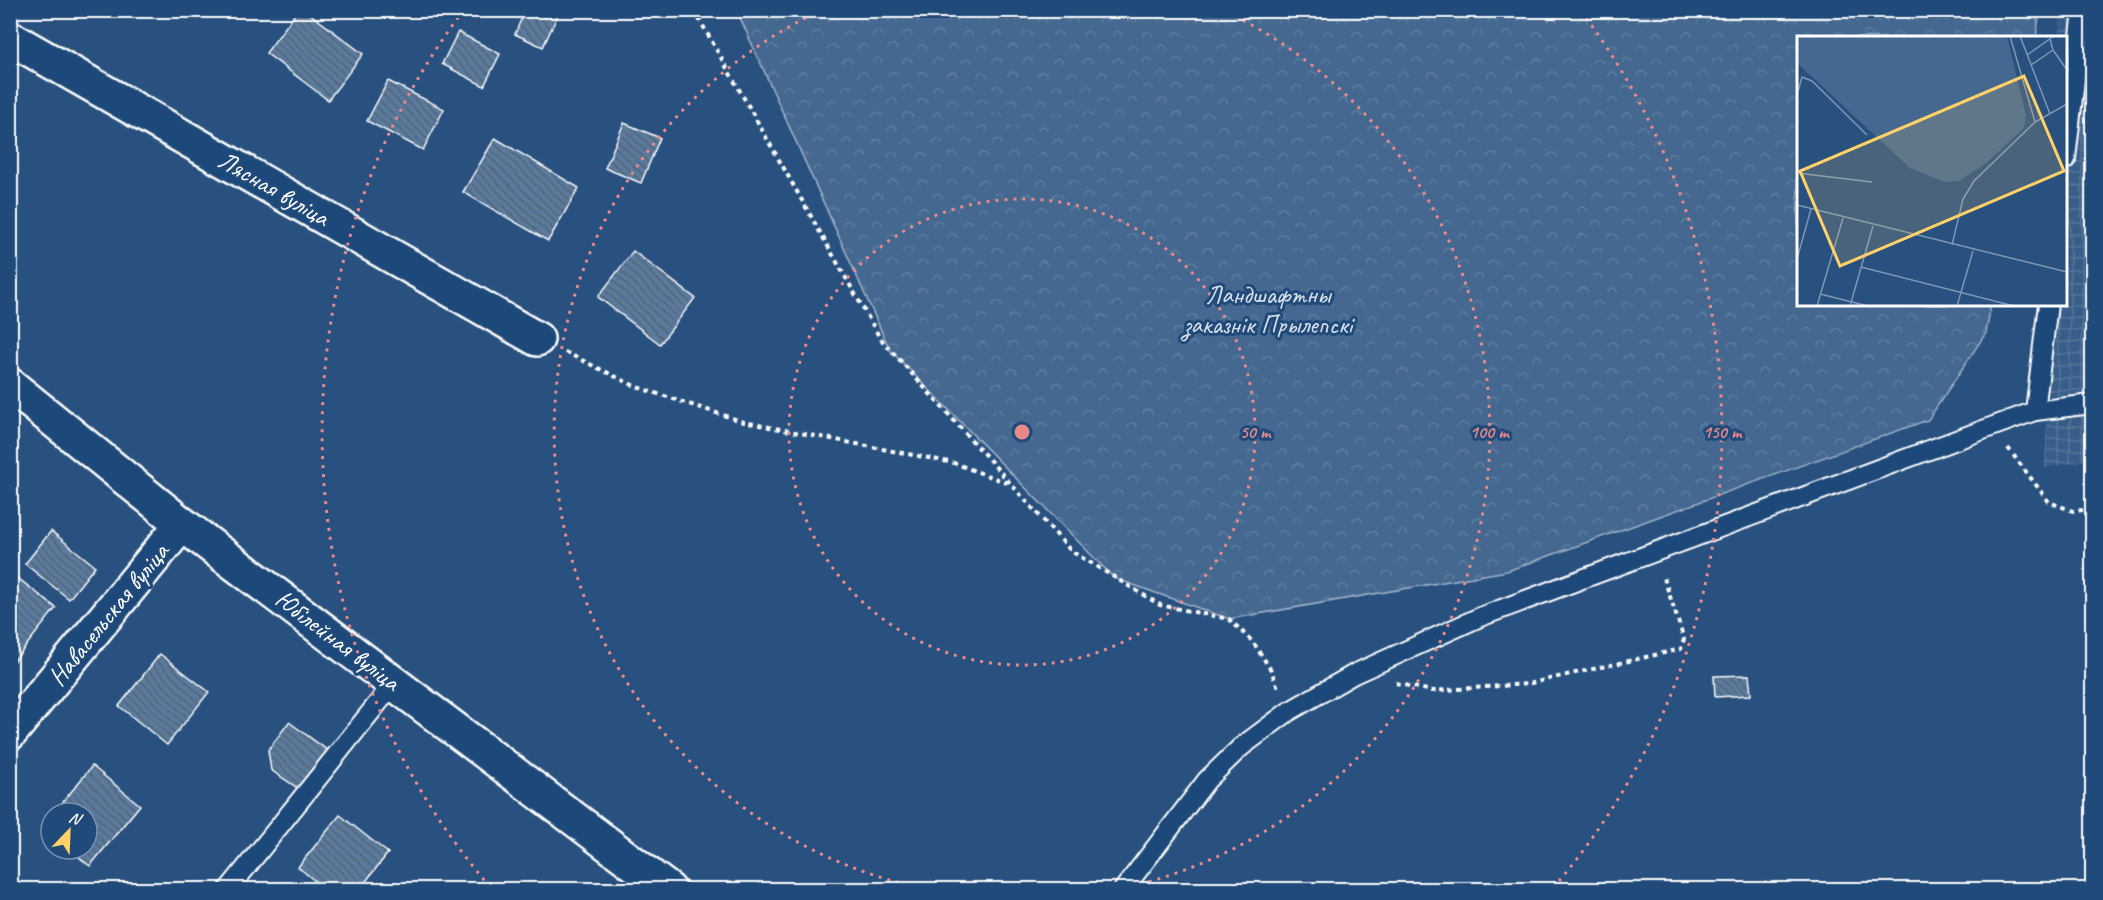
<svg xmlns="http://www.w3.org/2000/svg" width="2103" height="900" viewBox="0 0 2103 900" font-family="Caveat,sans-serif">
<style>
.industrial{fill:url(#industrial-grid)}
.forest{fill:url(#forest-crowns);stroke:#a2b4c8;stroke-width:1.5}
.building{fill:url(#building-back-hatch);stroke:#fff;stroke-width:1.5}
.lines{fill:none;stroke-linecap:round;stroke-linejoin:round}
.lane-casing{stroke:#fff;stroke-width:22}
.street-casing{stroke:#fff;stroke-width:38}
.secondary-casing{stroke:#fff;stroke-width:38}
.path{stroke:#fff;stroke-width:4;stroke-dasharray:4.5 4.5;stroke-linecap:butt}
.lane{stroke:#1f4a7a;stroke-width:18}
.street{stroke:#1f4a7a;stroke-width:33}
.secondary{stroke:#1f4a7a;stroke-width:33}
.ring{fill:none;stroke:#e88989;stroke-width:3;stroke-dasharray:3 6}
.labels{text-anchor:middle;stroke-width:6;stroke-linejoin:round;paint-order:stroke}
.street-label{font-size:26px;fill:#fff;stroke:#1f4a7a}
.park-label{font-size:26px;fill:#dae1e9;stroke:#1f4a7a}
.inset-road{fill:none;stroke:#7e97b2;stroke-width:1.5}
.view{fill:#ffd166;fill-opacity:0.15;stroke:#ffd166;stroke-width:3}
.inset-edge{fill:none;stroke:#fff;stroke-width:3}
.centre{fill:#e88989;stroke:#1f4a7a;stroke-width:3}
.ring-label{font-size:18px;text-anchor:middle;font-weight:bold;fill:#e88989;stroke:#1f4a7a;stroke-width:6;stroke-linejoin:round;paint-order:stroke}
</style>
<defs>
<pattern id="industrial-grid" width="8" height="8" patternUnits="userSpaceOnUse" patternTransform="scale(1.5)"><rect width="8" height="8" fill="#375d88"/><path d="M0 4h8M4 0v8" fill="none" stroke="#55759a"/></pattern>
<pattern id="forest-crowns" width="20" height="18" patternUnits="userSpaceOnUse" patternTransform="scale(1.5)"><rect width="20" height="18" fill="#446890"/><path d="M2 6a3 3 0 1 1 6 0M12 15a3 3 0 1 1 6 0" fill="none" stroke="#607fa1"/></pattern>
<pattern id="building-back-hatch" width="6" height="6" patternUnits="userSpaceOnUse" patternTransform="scale(1.5)"><rect width="6" height="6" fill="#5a7a9d"/><path d="M-1 5l2 2M0 0l6 6M5-1l2 2" fill="none" stroke="#536374"/></pattern>
</defs>
<rect width="100%" height="100%" fill="#28517f"/>
<filter id="ink" filterUnits="userSpaceOnUse"><feTurbulence type="fractalNoise" baseFrequency=".0167" numOctaves="2"/><feDisplacementMap in="SourceGraphic" scale="12" xChannelSelector="R" yChannelSelector="G"/><feConvolveMatrix kernelMatrix="1 2 1 2 8 2 1 2 1" color-interpolation-filters="sRGB"/></filter>
<g filter="url(#ink)">
<!-- industrial -->
<path class="industrial" d="M2060,11H2092V459L2045,468L2051,305L2066,304V38L2059,37Z"/>
<!-- forest -->
<path class="forest" d="M737,11H2040L2036,37L1798,38V304L1991,305L1986,333L1928,420L1507,571L1229,619L1114,578L890,350Z"/>
<!-- building -->
<g class="building">
<path d="M298,10H305L363,54L328,100L266,53Z"/>
<path d="M525,10H560L543,47L515,34Z"/>
<path d="M458,32L500,54L484,86L442,64Z"/>
<path d="M388,81L444,109L423,150L367,121Z"/>
<path d="M624,123L660,138L641,183L605,168Z"/>
<path d="M495,138L579,188L548,241L463,192Z"/>
<path d="M633,251L695,298L660,344L598,297Z"/>
<path d="M51,531L95,566L69,599L25,564Z"/>
<path d="M10,572L56,608L14,661L10,658Z"/>
<path d="M160,654L209,692L167,745L119,706Z"/>
<path d="M1749,675L1751,695L1715,697L1714,676Z"/>
<path d="M289,722L331,753L302,791L271,770L268,750Z"/>
<path d="M92,766L140,805L90,866L69,849H87V813H54Z"/>
<path d="M340,815L388,853L359,890H326L298,867Z"/>
<path d="M51,817V834L42,827Z"/>
</g>
<g class="lines">
<!-- lane casing -->
<g class="lane-casing">
<g id="lane">
<path d="M2066,159L2083,10"/>
<path d="M2035,411L2048,304"/>
<path d="M228,890L394,683"/>
<path d="M1123,890L1207,780L1241,747L1288,712L1354,674L1480,617L1991,427L2035,411L2092,404"/>
</g>
</g>
<!-- street casing -->
<g class="street-casing">
<g id="street">
<path d="M10,38L537,339"/>
<path d="M10,733L182,524"/>
</g>
</g>
<!-- secondary casing -->
<g class="secondary-casing">
<path id="secondary" d="M10,385L182,524L669,890"/>
</g>
<!-- path -->
<g class="path">
<path d="M694,10L880,338L1071,551L1160,605L1229,619L1253,642L1271,670L1278,688"/>
<path d="M565,352L637,387L744,422L954,463L1010,484"/>
<path d="M2008,448L2049,502L2073,511L2092,509"/>
<path d="M1396,683L1432,691L1527,684L1681,649L1684,639L1663,575"/>
</g>
<!-- lane -->
<use href="#lane" class="lane"/>
<!-- street -->
<use href="#street" class="street"/>
<!-- secondary -->
<use href="#secondary" class="secondary"/>
</g>
</g>
<!-- distance rings -->
<g class="ring">
<circle cx="1022" cy="432" r="233"/>
<path d="M925 889A467 467 0 0 1 817 12M1227 12A467 467 0 0 1 1119 889"/>
<path d="M490 887A700 700 0 0 1 463 11M1581 11A700 700 0 0 1 1554 887"/>
</g>
<g class="labels">
<!-- street labels -->
<g class="street-label">
<text transform="translate(274 188) rotate(30)" y="9">Лясная вуліца</text>
<text transform="translate(108 614) rotate(-51)" y="9">Навасельская вуліца</text>
<text transform="translate(338 640) rotate(37)" y="9">Юбілейная вуліца</text>
</g>
<!-- park labels -->
<g class="park-label">
<text x="1268" y="303">Ландшафтны<tspan x="1268" dy="30">заказнік Прылепскі</tspan></text>
</g>
</g>
<!-- overview -->
<g transform="translate(1797 36)">
<rect width="270" height="270" fill="#28517f"/>
<path d="M0,0H210L229,80L227,92L189,127L162,145L147,146L113,132L0,27Z" fill="#446890"/>
<path class="inset-road" d="M213,0L238,86M223,0L253,78M256,14L270,34M230,19L257,0M234,29L256,14L253,3M0,59L5,41L15,45L70,99M0,137L75,146M0,169L270,236M155,209L166,163L177,145L238,86L270,68M0,223L14,173M64,231L217,270M23,258L71,270M20,270L46,182M53,270L76,190M160,270L176,215"/>
<path class="view" d="M227,40L267,135L43,230L3,135Z"/>
<rect width="270" height="270" class="inset-edge"/>
</g>
<circle cx="1022" cy="432" r="9" class="centre"/>
<g class="ring-label">
<text x="1255" y="438">50 m</text>
<text x="1489" y="438">100 m</text>
<text x="1722" y="438">150 m</text>
</g>
<!-- margin -->
<rect width="2103" height="900" fill="none" stroke="#1f4a7a" stroke-width="36"/>
<rect x="18" y="18" width="2067" height="864" fill="none" stroke="#fff" stroke-width="2" filter="url(#ink)"/>
<!-- north arrow -->
<g transform="translate(69 831) rotate(23)"><circle r="28" fill="#1f4a7a" stroke="#7992af" stroke-width="1.5"/>
<path d="M0-4.5L10 22L0 15L-10 22Z" fill="#ffd166"/>
<text y="-9" font-size="16" font-weight="bold" text-anchor="middle" fill="#ffffff">N</text>
</g>
</svg>
